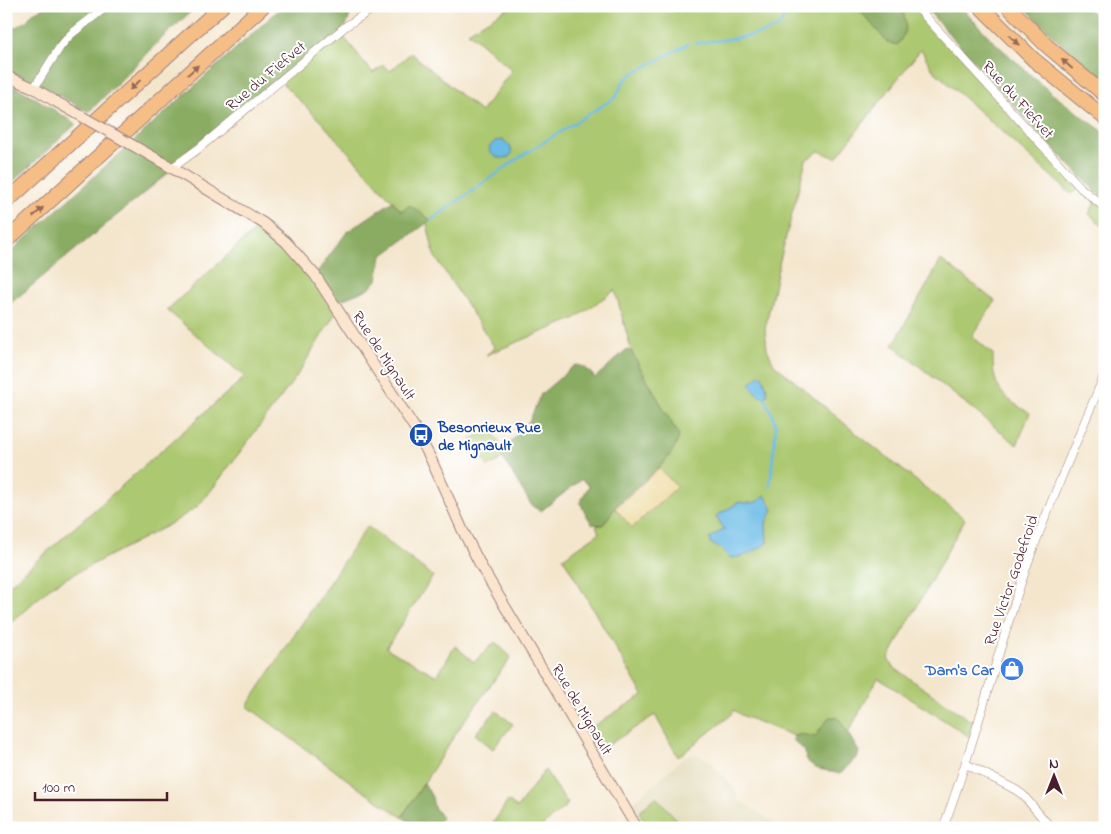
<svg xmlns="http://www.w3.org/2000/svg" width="1111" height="834" viewBox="0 0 1111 834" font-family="'Indie Flower',sans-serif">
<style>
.built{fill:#e3dcba}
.green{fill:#acc86f;stroke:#7b744d}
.forest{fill:#89ac62;stroke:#6a6646}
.sand{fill:#eeda9e;stroke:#9c7c64}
.water{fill:#6bbbe6;stroke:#5a6d88}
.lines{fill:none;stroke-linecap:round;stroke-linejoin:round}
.stream{stroke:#6bbbe6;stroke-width:2.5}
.street-casing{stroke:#9f827c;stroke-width:9}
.secondary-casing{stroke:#9f827c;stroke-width:12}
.highway-casing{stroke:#9f827c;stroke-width:16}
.street{stroke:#fff;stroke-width:8}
.secondary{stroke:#fbe5cf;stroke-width:10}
.highway{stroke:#f6be87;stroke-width:14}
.secondary-bridge-casing{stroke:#9f827c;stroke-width:12;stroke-linecap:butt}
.secondary-bridge{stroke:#fbe5cf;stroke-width:10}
.oneway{fill:#976754}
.labels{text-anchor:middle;stroke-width:4;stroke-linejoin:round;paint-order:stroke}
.street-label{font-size:16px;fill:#4a1f2b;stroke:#fff}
.transit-label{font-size:16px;font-weight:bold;fill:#164399;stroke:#fff;text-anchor:start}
.shop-label{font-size:16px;font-weight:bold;fill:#366cbe;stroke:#fff;text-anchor:end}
</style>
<rect width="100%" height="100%" fill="#fff"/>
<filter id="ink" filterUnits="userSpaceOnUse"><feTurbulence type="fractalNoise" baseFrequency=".02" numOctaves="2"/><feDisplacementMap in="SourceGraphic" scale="10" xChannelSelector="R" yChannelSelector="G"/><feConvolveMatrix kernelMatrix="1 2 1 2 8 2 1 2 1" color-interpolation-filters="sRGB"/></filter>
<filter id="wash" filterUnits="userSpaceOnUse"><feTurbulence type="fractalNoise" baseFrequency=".0096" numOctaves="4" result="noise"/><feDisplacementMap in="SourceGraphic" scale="20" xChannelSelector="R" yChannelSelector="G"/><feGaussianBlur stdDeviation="1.12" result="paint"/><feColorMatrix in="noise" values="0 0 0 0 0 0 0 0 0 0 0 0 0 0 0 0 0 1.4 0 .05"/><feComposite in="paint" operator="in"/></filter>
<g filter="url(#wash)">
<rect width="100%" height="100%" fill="#f4e6cd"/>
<!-- built -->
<path class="built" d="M694,754L699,755L711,762L735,789L737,799L783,828H643L631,809L630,805L683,758Z"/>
<!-- green -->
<g class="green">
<path d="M511,6H672L676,12L684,6H916L1081,188L1071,194L932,69L921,49L836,158L819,151L806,160L780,260L765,329L767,349L774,364L857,434L965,519L888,659L893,667L969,720L978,722L973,739L878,678L835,757L794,736L741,715L734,710L731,715L678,757L655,715L597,752L584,732L643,695L563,558L599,533L596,526L603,525L615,508L632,527L677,487L659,468L677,442L679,436L632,353L615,290L574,319L486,355L495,348L434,255L427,223L431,220L401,211L323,124L280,81L339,31L373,73L383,65L390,71L411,53L481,112L512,70L468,32Z"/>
<path d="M1096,200L1105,208V228L1089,214Z"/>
<path d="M263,223L286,242L338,309L296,377L213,488L198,506L174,522L53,585L6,627V588L245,377L167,310Z"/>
<path d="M941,260L995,301L972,336L993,354C992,388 1002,398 1030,413L1017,445L893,345Z"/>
<path d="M490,428L504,450L503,458L488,467L471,440Z"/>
<path d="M367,526L433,576L386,648L437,676L455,646L474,662L495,642L511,657L462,724L402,817L360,789L247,706Z"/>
<path d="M496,711L513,724L493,749L475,734Z"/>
<path d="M545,770L568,804L540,828H498L493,823L508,801L517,808Z"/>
<path d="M656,797L685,828H649L639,812Z"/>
</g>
<!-- forest -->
<g class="forest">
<path d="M47,6H197L161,39L89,112L27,78L6,70V32L26,22L33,13Z"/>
<path d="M283,6H351L349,18L346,26L6,307V256Z"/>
<path d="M856,6H901C907,23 909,30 897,45L887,42Z"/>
<path d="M924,6H960L993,41L1051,93L1105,133V201L1046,141Z"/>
<path d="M1023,6H1084L1105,23V81L1057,40Z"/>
<path d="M6,83C31,93 53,110 76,124L6,188Z"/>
<path d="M393,201L401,211L410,205L431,220L382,256L377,280L370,288L334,303L315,275L347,232Z"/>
<path d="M626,350H629L632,353L679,436C671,467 633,485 614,509C610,514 607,520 603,525L592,524L584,511L580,502L589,486L582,479L541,511L532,506L503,458L504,450L530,420L541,394L575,365C585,365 589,371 595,378Z"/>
<path d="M829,717H836L840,720L859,752L858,756L840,774L816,768L806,760L805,751L793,740L794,736C802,733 807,735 815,737Z"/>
<path d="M424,783L432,797L434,807L442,818L434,828H419L402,817Z"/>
</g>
<!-- sand -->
<path class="sand" d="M659,468L677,487L632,528L615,508Z"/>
<!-- water -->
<g class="water">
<path d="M503,140L510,146L512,153L509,157C501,160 490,157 489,147L495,141Z"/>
<path d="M759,375H762C765,382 768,389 767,396L764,397C758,396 752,389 750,384Z"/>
<path d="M765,495L773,510L766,523L767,543C755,551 745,558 730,558L722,549L710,543V538L724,529L716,516L739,502C750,504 757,504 765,495Z"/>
</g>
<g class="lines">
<!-- stream -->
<g class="stream">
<path d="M696,43C713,41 770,36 780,25C782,22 783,18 784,14"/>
<path d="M431,220L520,157L616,97L623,82L630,75L688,44"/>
<path d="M764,397L773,416L776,427L770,486"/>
</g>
</g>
</g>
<g filter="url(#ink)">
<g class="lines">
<!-- street casing -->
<g class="street-casing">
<g id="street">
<path d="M916,6L1081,188L1105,208"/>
<path d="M34,88L60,47L70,35L107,6"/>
<path d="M172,168L198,149L346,26L377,6"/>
<path d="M966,764L1016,790L1023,795L1051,828"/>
<path d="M943,828C977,739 998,646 1030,557C1053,495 1079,435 1105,374"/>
</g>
</g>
<!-- secondary casing -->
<g class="secondary-casing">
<g id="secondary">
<path d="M6,76L34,88L53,100"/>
<path d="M162,162L263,223L286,242L315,275L414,427L430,457L463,531L482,568L637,828"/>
</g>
</g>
<!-- highway casing -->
<g class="highway-casing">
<g id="highway">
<path d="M980,6L1033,59L1105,118"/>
<path d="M1008,6L1046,45L1105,95"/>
<path d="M6,202L222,6"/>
<path d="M6,241L263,6"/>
</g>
</g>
<!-- street -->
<use href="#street" class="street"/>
<!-- secondary -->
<use href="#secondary" class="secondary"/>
<!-- highway -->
<use href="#highway" class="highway"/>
<!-- secondary-bridge casing -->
<g class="secondary-bridge-casing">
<path id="secondary-bridge" d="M53,100L162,162"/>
</g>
<!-- secondary-bridge -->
<use href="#secondary-bridge" class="secondary-bridge"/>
</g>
<!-- one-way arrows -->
<defs><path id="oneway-solid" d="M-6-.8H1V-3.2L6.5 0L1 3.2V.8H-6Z" transform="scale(1.25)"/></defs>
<g class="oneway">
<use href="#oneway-solid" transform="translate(1014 40) rotate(44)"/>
<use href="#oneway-solid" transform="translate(1067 64) rotate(-139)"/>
<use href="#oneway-solid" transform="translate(193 70) rotate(-42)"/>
<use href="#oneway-solid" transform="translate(135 85) rotate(138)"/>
<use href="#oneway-solid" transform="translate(38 212) rotate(-42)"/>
</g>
</g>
<!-- icons -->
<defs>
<g id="bus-disc" transform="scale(1.25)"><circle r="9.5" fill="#1a4fb4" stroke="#fff"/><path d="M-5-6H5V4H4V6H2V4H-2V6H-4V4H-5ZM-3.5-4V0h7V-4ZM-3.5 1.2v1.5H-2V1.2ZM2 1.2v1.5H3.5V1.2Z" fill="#fff"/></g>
<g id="shop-disc" transform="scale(1.25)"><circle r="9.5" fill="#3f7fe0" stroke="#fff"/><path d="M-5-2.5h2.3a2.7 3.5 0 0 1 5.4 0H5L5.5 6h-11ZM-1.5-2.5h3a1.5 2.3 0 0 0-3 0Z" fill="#fff"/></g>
</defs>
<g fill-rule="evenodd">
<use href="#bus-disc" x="421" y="435"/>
<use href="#shop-disc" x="1012" y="669"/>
</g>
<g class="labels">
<!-- street labels -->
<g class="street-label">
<text transform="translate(265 75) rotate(-40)" y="6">Rue du Fiefvet</text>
<text transform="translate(1019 99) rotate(48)" y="6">Rue du Fiefvet</text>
<text transform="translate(385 355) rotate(57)" y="6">Rue de Mignault</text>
<text transform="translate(1010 580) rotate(-71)" y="6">Rue Victor Godefroid</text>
<text transform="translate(583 709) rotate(59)" y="6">Rue de Mignault</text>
</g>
<!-- transit labels -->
<g class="transit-label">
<text x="438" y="432">Besonrieux Rue<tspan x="438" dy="18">de Mignault</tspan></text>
</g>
<!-- shop labels -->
<g class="shop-label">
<text x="994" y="675">Dam's Car</text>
</g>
</g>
<!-- margin -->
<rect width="1111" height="834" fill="none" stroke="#fff" stroke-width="25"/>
<!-- north arrow -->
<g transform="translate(1054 776)" stroke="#ffffff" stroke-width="4" paint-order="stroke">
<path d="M0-4L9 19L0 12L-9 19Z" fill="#4a1f2b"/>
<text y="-8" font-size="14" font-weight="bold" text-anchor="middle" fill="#4a1f2b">N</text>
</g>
<!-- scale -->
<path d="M35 792v8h132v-8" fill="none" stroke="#4a1f2b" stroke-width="2.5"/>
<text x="42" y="792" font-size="15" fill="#4a1f2b" stroke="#ffffff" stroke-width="4" paint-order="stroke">100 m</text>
</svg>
